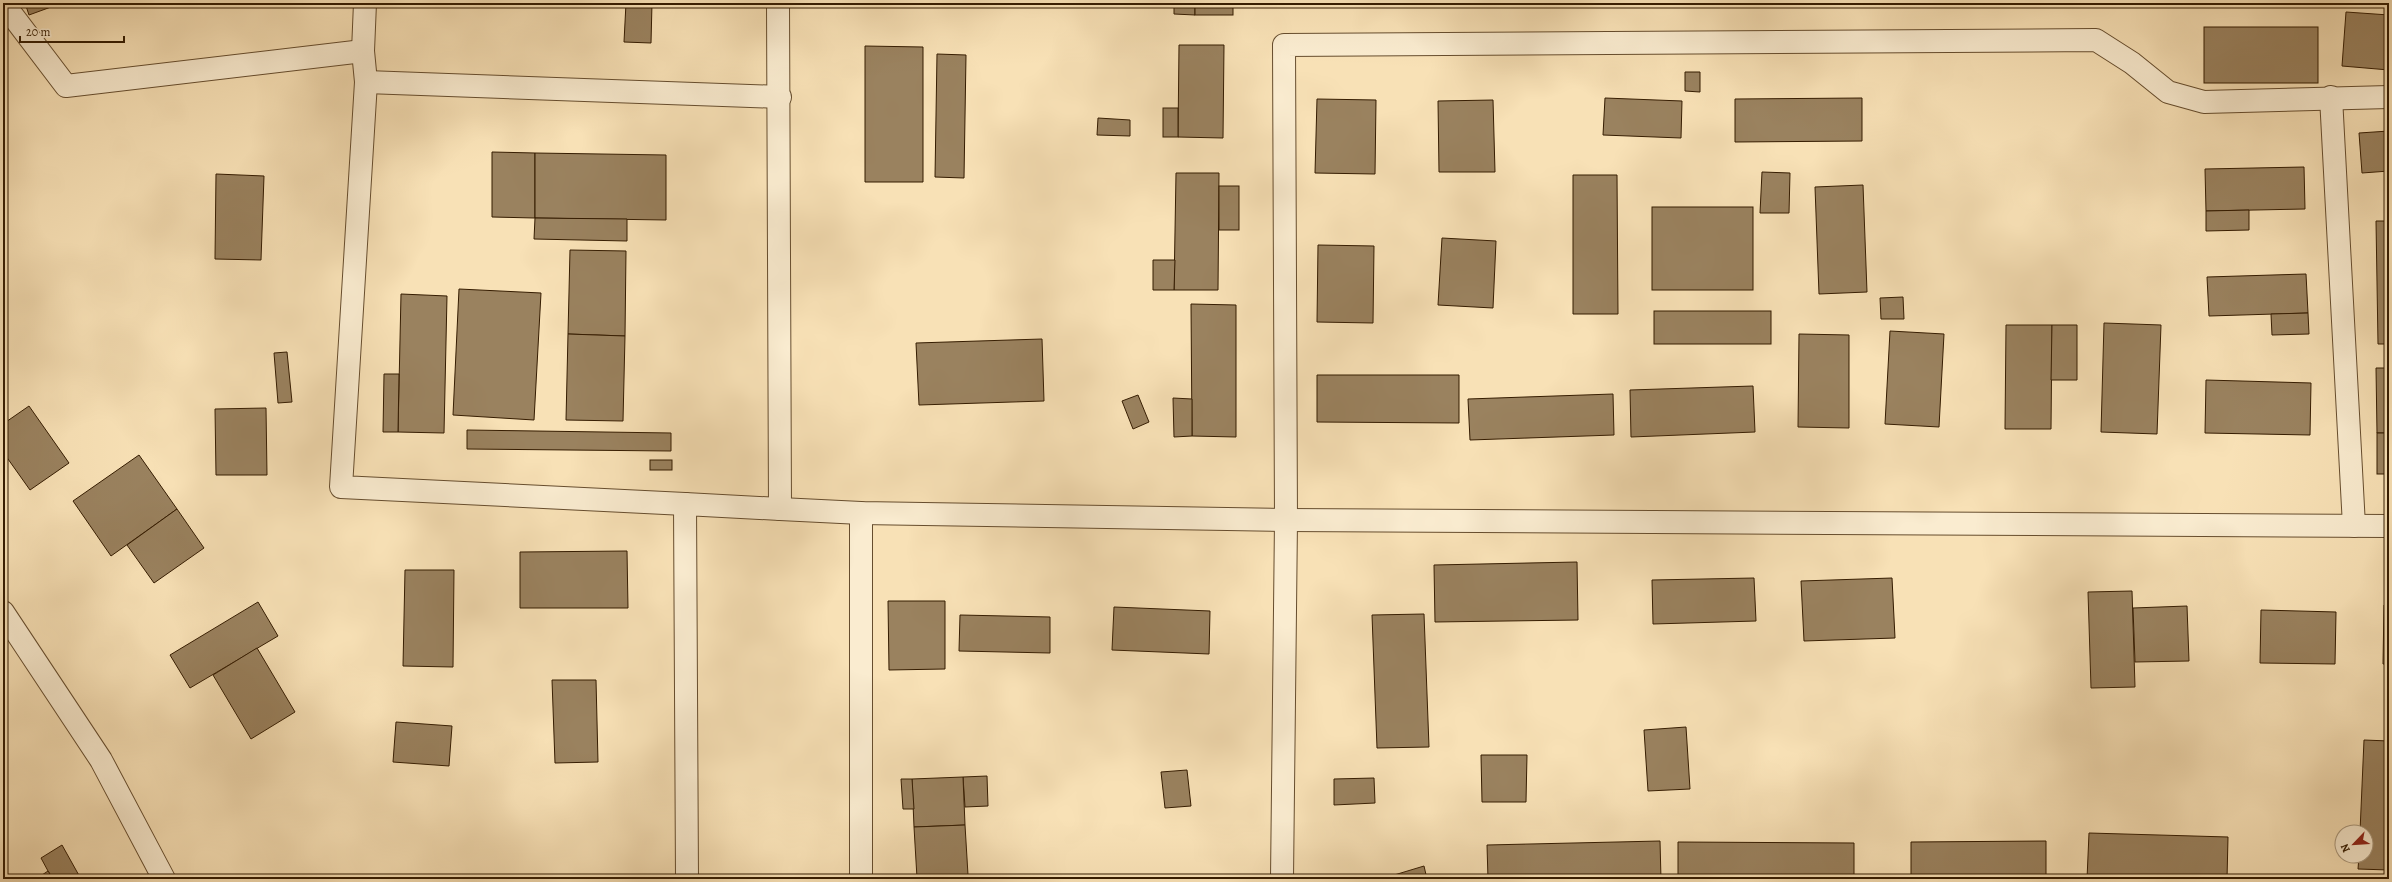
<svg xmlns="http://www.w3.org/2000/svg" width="2392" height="882" viewBox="0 0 2392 882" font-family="Alegreya,serif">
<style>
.building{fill:#9a825f;stroke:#351c01}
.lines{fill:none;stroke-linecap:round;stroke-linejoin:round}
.street-casing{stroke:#664d2e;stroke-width:24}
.street{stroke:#faecd0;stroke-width:22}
</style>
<rect width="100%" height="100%" fill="#f8e1b6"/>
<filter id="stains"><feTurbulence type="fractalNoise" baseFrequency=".005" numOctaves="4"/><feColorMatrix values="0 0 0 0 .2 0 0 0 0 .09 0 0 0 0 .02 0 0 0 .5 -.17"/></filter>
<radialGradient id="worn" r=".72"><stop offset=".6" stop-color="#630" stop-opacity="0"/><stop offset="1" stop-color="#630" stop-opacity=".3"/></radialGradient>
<!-- building -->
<g class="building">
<path d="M25,3H62L29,15Z"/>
<path d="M532,3H616V5L532,4Z"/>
<path d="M626,3H652L651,43L624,42Z"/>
<path d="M1174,3H1195V15L1174,14Z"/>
<rect x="1195" y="3" width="38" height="12"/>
<path d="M2346,12L2389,15V70L2342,66Z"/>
<rect x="2204" y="27" width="114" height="56"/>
<path d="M1179,45H1224L1223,138L1178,137Z"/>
<path d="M865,46L923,47V182H865Z"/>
<path d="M937,54L966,55L964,178L935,177Z"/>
<path d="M1685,72H1700V92L1685,91Z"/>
<path d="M1605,98L1682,101L1681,138L1603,135Z"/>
<path d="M1862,98V141L1735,142V99Z"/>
<path d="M1317,99L1376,100L1375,174L1315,173Z"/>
<path d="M1493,100L1495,172H1439L1438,101Z"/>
<rect x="1163" y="108" width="15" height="29"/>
<path d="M1098,118L1130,120V136L1097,135Z"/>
<path d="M2389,131V171L2362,173L2359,133Z"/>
<path d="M492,152L535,153V218L492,217Z"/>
<path d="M535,153L666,155V220L535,218Z"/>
<path d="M2304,167L2305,209L2206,211L2205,169Z"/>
<path d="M1762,172L1790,173L1789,213H1760Z"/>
<path d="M1176,173H1219L1218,290H1174Z"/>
<path d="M216,174L264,176L261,260L215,259Z"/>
<path d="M1573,175H1617L1618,314H1573Z"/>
<path d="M1863,185L1867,292L1819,294L1815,187Z"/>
<rect x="1219" y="186" width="20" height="44"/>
<rect x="1652" y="207" width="101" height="83"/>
<path d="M2249,210V230L2206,231V211Z"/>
<path d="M535,218L627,219V241L534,239Z"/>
<path d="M2376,221H2389V344H2378Z"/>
<path d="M1442,238L1496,241L1493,308L1438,305Z"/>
<path d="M1318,245L1374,246L1373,323L1317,322Z"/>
<path d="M570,250L626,251L625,336L568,334Z"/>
<path d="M1153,260H1175L1174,290H1153Z"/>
<path d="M2306,274L2308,313L2209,316L2207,277Z"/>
<path d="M459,289L541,293L534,420L453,415Z"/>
<path d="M401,294L447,296L444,433L398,432Z"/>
<path d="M1903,297L1904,319H1881L1880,298Z"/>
<path d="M1191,304L1236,305V437L1192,436Z"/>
<rect x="1654" y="311" width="117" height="33"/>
<path d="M2308,313L2309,334L2272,335L2271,314Z"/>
<path d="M2104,323L2161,325L2157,434L2101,432Z"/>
<path d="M2006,325H2052L2051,429H2005Z"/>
<path d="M2052,325H2077V380H2051Z"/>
<path d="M1890,331L1944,334L1939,427L1885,424Z"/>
<path d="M568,334L625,336L623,421L566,420Z"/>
<path d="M1799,334L1849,335V428L1798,427Z"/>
<path d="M1042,339L1044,401L919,405L916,343Z"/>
<path d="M287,352L292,402L278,403L274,353Z"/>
<path d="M2376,368H2389V433H2377Z"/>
<path d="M384,374H399L398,432H383Z"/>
<path d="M1317,375H1459V423L1317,422Z"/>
<path d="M2206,380L2311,383L2310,435L2205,433Z"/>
<path d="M1753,386L1755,432L1631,437L1630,390Z"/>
<path d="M1613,394L1614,435L1470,440L1468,399Z"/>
<path d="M1138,395L1149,422L1133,429L1122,401Z"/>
<path d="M1173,398L1192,399V436L1174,437Z"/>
<path d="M29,406L69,463L30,490L3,452V424Z"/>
<path d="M266,408L267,475H216L215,409Z"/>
<path d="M467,430L671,433V451L467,449Z"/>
<rect x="2377" y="433" width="12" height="41"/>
<path d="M139,455L177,509L111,556L73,501Z"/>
<rect x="650" y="460" width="22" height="10"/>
<path d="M177,509L204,548L154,583L127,545Z"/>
<path d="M627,551L628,608H520V552Z"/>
<path d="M1577,562L1578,620L1435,622L1434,565Z"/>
<path d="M405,570H454L453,667L403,666Z"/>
<path d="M1754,578L1756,621L1653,624L1652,580Z"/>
<path d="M1892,578L1895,638L1804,641L1801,581Z"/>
<path d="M2132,591L2135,687L2091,688L2088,592Z"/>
<path d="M888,601H945V669L889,670Z"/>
<path d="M258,602L278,636L190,688L170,655Z"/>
<path d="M2384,605H2389V664H2383Z"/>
<path d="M2187,606L2189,661L2135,662L2133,608Z"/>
<path d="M1114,607L1210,611L1209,654L1112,650Z"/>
<path d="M2261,610L2336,612L2335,664L2260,663Z"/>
<path d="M1424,614L1429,747L1377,748L1372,615Z"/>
<path d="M960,615L1050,617V653L959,651Z"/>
<path d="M257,648L295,712L251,739L213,675Z"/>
<path d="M552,680H596L598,762L555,763Z"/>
<path d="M396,722L452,726L449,766L393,762Z"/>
<path d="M1686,727L1690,789L1648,791L1644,730Z"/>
<path d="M2364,740L2389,741V870L2358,869L2359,856H2366V832H2360Z"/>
<path d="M1481,755H1527L1526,802H1482Z"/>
<path d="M1187,770L1191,806L1165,808L1161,772Z"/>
<path d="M987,776L988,806L965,807L963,777Z"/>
<path d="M963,777L965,825L914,827L912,779Z"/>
<path d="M1374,778L1375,803L1334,805V779Z"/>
<path d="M901,779H912L914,809H903Z"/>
<path d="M965,825L968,875L917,878L914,827Z"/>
<path d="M2089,833L2228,837L2227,879H2087Z"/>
<path d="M1660,841L1661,879H1488L1487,845Z"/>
<path d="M2046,841V879H1911V842Z"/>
<path d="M1678,842L1854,843V879H1678Z"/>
<path d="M62,845L81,879H53L48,871L41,858Z"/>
<path d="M1424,866L1427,879H1381Z"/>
<path d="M48,871L53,879H36Z"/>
</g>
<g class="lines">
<!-- street casing -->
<g class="street-casing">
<g id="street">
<path d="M3,3L66,86L363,51"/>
<path d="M365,3L363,51L366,82L341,487L685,504"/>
<path d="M366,82L780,97"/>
<path d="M2331,97L2354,526"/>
<path d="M780,509L861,513L1286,520L2389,526"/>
<path d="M861,513V879"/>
<path d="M3,612L101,760L164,879"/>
<path d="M687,879L685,504L780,509L778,3"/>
<path d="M1282,879L1286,520L1284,45L2096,40L2132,63L2168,92L2204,102L2389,97"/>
</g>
</g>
<!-- street -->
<use href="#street" class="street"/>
</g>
<!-- margin -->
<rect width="2392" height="882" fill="none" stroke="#f8e1b6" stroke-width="16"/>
<rect x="4" y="4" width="2384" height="874" fill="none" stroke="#351c01" stroke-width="2"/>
<rect x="8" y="8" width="2376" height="866" fill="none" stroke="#351c01"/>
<!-- north arrow -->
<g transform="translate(2354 844) rotate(245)"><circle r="19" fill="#faecd0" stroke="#ab997d"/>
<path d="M0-3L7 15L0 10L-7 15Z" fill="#8f2418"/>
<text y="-6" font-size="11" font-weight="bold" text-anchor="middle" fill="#351c01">N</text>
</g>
<!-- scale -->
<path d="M20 36v6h104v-6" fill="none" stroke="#351c01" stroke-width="2"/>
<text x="26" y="36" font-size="12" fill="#351c01" stroke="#faecd0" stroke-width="3" paint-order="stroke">20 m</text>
<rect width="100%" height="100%" filter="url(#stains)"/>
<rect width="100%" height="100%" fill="url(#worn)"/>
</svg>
